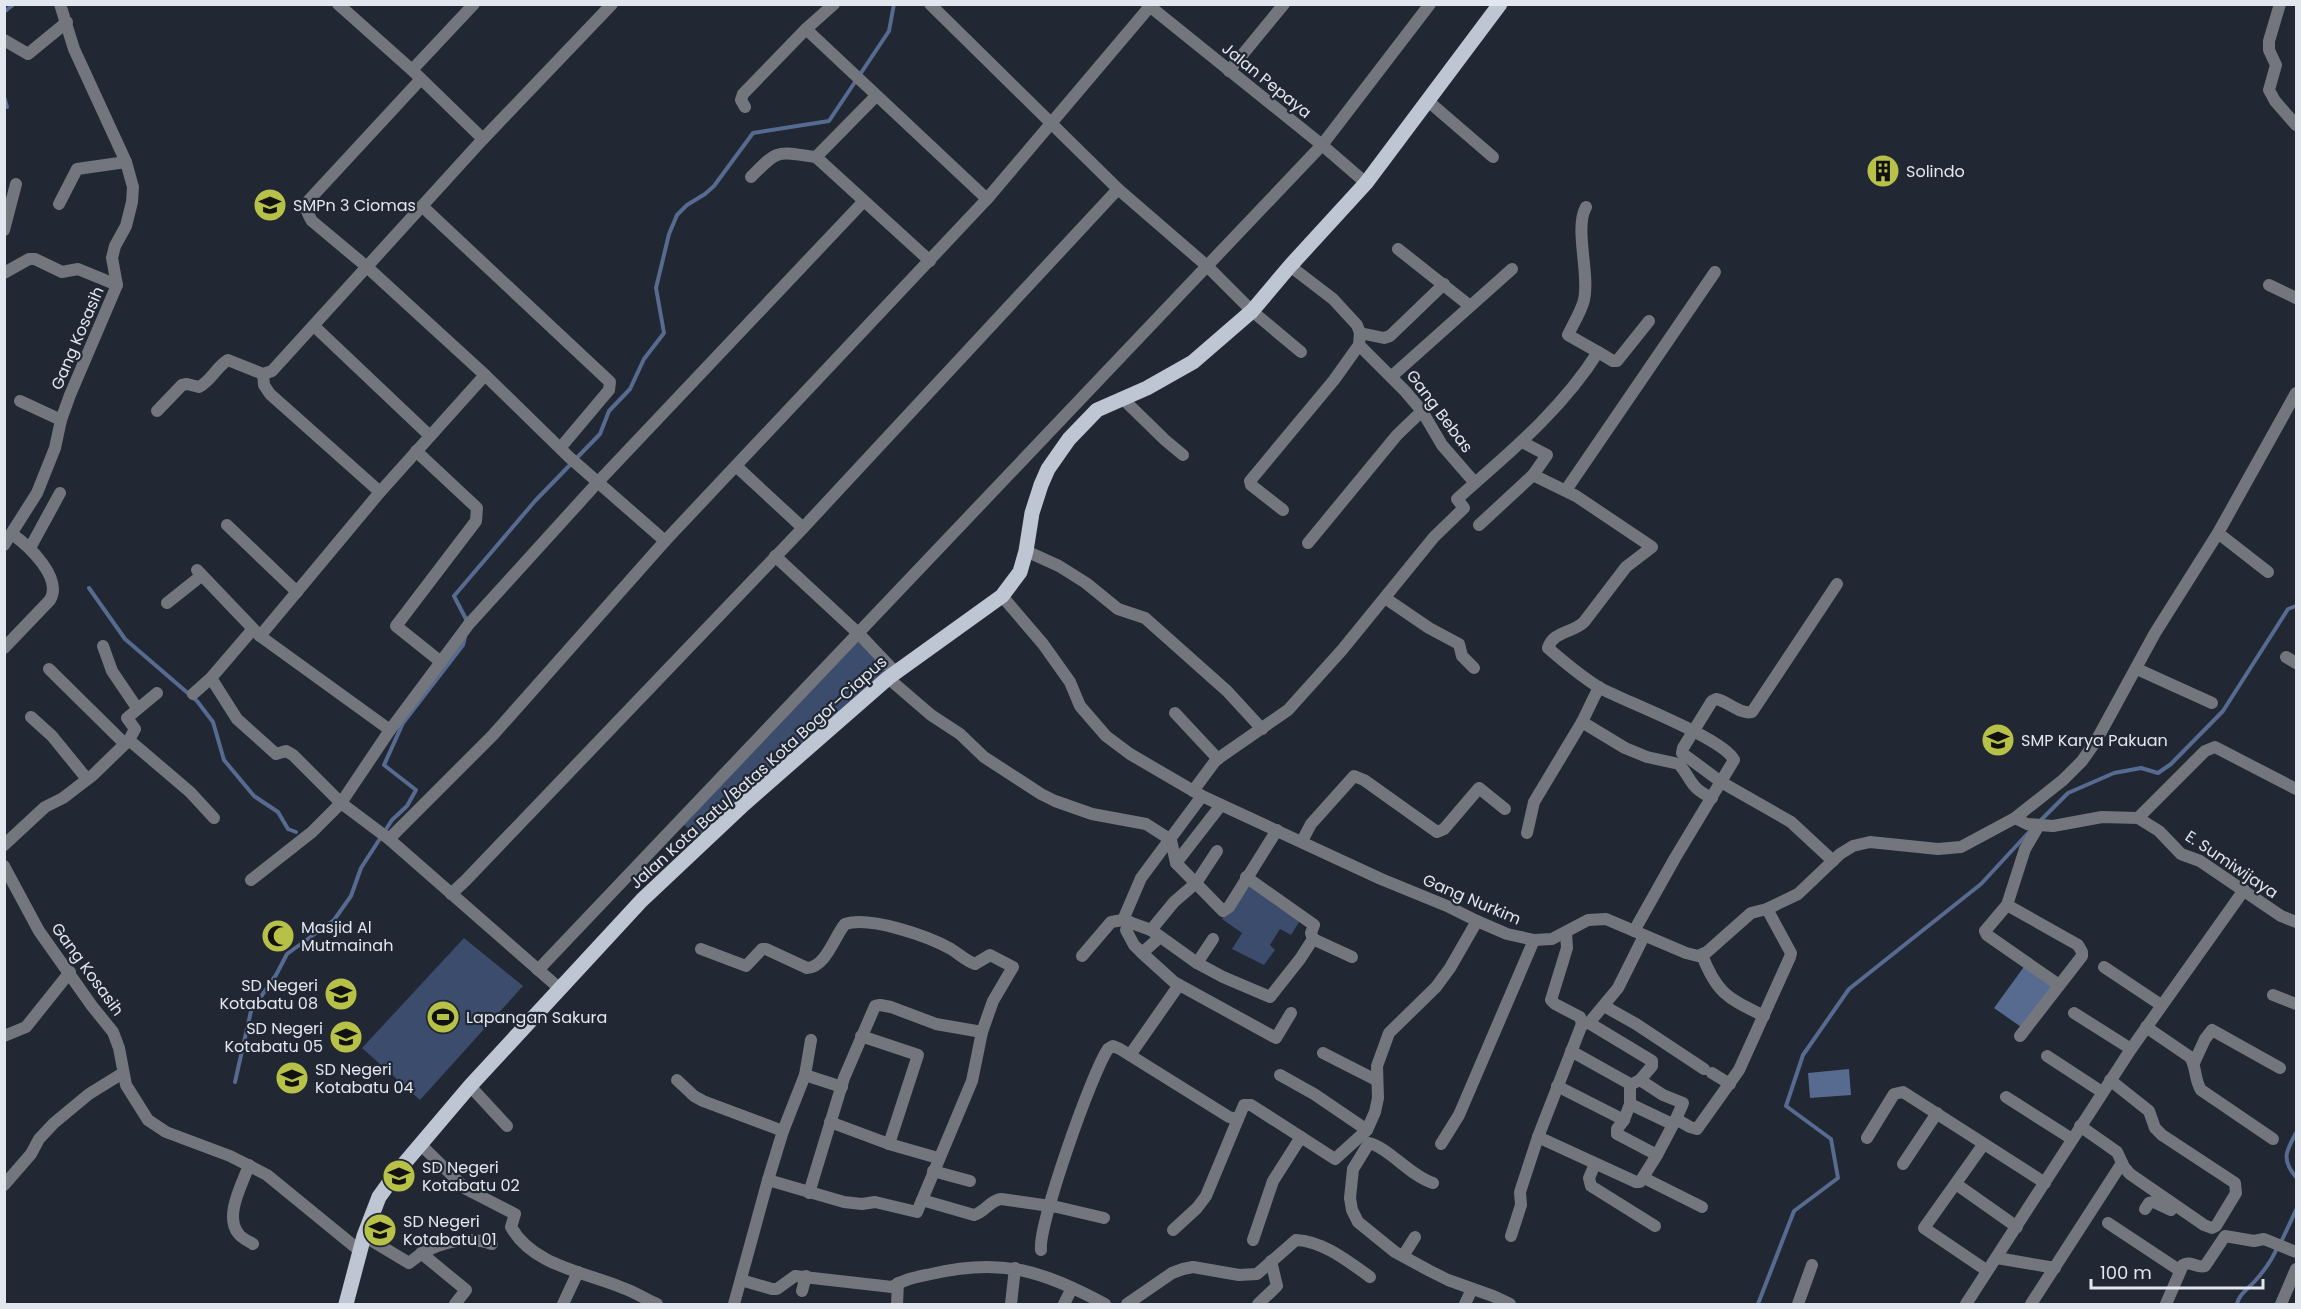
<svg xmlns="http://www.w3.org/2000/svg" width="2301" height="1309" viewBox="0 0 2301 1309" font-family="Poppins,sans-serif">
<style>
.green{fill:#3b4c6c}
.water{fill:#576a8f}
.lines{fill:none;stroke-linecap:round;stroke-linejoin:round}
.stream{stroke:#576a8f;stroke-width:4}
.minor{stroke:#73767d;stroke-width:12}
.major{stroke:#bfc6d3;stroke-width:15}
.labels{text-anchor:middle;stroke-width:4.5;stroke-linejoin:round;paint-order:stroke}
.street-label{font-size:16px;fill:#e2e6ef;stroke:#212733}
.poi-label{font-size:16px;fill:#e2e6ef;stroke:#212733;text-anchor:start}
</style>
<rect width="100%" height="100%" fill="#212733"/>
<!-- green -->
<g class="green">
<path d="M857,641L891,674L698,838L681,822Z"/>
<path d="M1250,878L1304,914L1291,935L1280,929L1270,945L1275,950L1264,965L1232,949L1242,933L1222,919Z"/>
<path d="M464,938L523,986L420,1100L362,1048Z"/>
</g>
<!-- water -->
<g class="water">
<path d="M2026,964L2056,985L2024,1029L1994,1008Z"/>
<path d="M1849,1069L1851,1095L1810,1098L1808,1073Z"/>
</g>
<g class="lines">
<!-- stream -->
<g class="stream">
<path d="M4,12L14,4"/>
<path d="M4,97L7,107"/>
<path d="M89,588L125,639L197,701L213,722L224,760L254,796L278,812L288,829L296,832"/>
<path d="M467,621L454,596L535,501L600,434L609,411L630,389L644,359L664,333L656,288L669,234L677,215L687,205L705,194L714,186L753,133L829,121L889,31L894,4"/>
<path d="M2040,821L2068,793L2114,773L2141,768L2158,773L2171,764L2223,711L2288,609L2296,606"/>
<path d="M235,1082L251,1011L276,975L287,954L334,920L351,896L361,868L392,820L407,806L416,790L384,765L403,723L463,645L465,637"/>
<path d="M2296,1133C2286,1151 2281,1160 2296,1177"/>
<path d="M2282,1240L2296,1210"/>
<path d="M1758,1304L1794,1211L1838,1178L1831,1139L1786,1106L1803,1055L1849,989L1981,884L2030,831"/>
<path d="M2237,1304C2239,1294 2248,1289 2255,1281C2264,1271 2272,1260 2277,1248"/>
</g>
<!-- minor -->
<g class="minor">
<path d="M338,4L412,70L483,139"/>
<path d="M834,4L806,29L987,199L1152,4"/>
<path d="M930,4L1118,189L1207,266L1252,311L1301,352"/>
<path d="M1147,4L1322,145L1366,183"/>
<path d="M2280,4L2269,41V50L2276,65L2269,90L2275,101L2296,125"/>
<path d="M4,40L28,54L67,22"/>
<path d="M412,70L474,4"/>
<path d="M1229,71L1284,4"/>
<path d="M421,79L309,200C305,208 307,213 312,221L367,267L485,375L569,457L665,541"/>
<path d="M876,96L816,157L930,261"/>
<path d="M1428,101L1493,157"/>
<path d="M745,107L741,100L743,94L806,29"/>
<path d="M751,177C779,148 777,152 816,157"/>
<path d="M863,202L598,482L469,624L390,730L341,803L389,839L493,735L665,541L987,199"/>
<path d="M59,204L77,169L126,162"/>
<path d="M422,206L610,382L609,390L561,447"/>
<path d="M4,230L16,184"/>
<path d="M1398,249L1470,306"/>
<path d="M4,273L29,259H35L62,272L78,269L117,285"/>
<path d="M2269,285L2296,298"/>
<path d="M314,326L430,436"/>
<path d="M1360,333L1384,338L1390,336L1444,284"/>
<path d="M1598,352L1613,361H1617L1649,321"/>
<path d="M263,374L264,385L270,394L380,492"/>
<path d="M1392,376L1512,269"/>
<path d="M1123,399L1165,440L1183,455"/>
<path d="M20,401L61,420"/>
<path d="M157,411L182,385L187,384L199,387C212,380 216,367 228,360L263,374L272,371L483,139L612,4"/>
<path d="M416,451L477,508L476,521L396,626L441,662"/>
<path d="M736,466L803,528"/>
<path d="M1533,475L1576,496L1652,547L1626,567L1584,622C1573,633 1553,631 1548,648C1564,662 1582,677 1600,688C1626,702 1723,738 1734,760L1675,858L1634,931"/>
<path d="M1475,483C1519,445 1566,403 1598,352L1568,335C1573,324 1581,312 1584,300C1590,274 1574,228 1586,207"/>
<path d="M1566,490L1715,272"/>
<path d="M1283,510L1251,485L1250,481L1334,380L1359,345L1360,333L1357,325L1333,299L1290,266"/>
<path d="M227,525L297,592"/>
<path d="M1479,525L1533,475L1547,455L1522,442"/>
<path d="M2218,533L2268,572"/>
<path d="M1308,543L1397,435L1422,411"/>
<path d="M4,545L37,493L55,448L61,420L70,395L117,285L112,258L115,246L126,226L132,202L133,187L126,162L74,49L60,4"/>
<path d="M30,548L60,493"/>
<path d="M1026,551L1059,566L1086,583L1118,609L1145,618L1227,691L1262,729"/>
<path d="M775,556L859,634L896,673"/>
<path d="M197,570L260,636L390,730"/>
<path d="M1002,596L1043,644L1070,682L1080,706L1106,736L1130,754L1202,796L1381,879L1447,906L1477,921L1507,934L1534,940L1552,939L1588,920L1606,919L1686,953L1698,956L1707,952L1751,913L1767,909L1798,894L1840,854L1853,846L1870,842L1938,849L1961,847L2015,818L2063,780L2082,761L2096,741L2155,633L2218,533L2296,393"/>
<path d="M1385,598L1429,628L1459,644L1462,656L1474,668"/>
<path d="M167,603L201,576"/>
<path d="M260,636L380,492L485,375"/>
<path d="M103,646L112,671L137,708"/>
<path d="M4,648L50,600C63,578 29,546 12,534"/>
<path d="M2286,657L2296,663"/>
<path d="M49,669L125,744"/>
<path d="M2137,669L2212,703"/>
<path d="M211,678L237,719L276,754L286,751L293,755L341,803L312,832L251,880"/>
<path d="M888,678L931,715L960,734L984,757L1041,794L1055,801L1092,814L1146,824L1171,840L1176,863L1223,911L1229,907L1277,830"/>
<path d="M193,694L211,678L253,629"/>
<path d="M1175,713L1218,759"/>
<path d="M31,717L52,736L87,779"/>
<path d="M1582,722L1625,748L1647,757L1679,764C1693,781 1690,788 1712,798"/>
<path d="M129,740L190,792L214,818"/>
<path d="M1193,791L1216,760L1288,710L1342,650L1434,537L1464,508L1457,499L1475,483L1442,445L1422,411L1405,391L1359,345"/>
<path d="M2015,818L2027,824L2053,826L2102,817L2138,818L2159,831L2181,854L2200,861L2281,916L2296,922"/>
<path d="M2138,818L2205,751L2215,747L2296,789"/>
<path d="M2039,825L2025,849L2007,905L1985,931L1987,935L2059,985"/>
<path d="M1527,833L1534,802L1582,722L1599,687"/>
<path d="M389,839L559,988"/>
<path d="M1302,841L1311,824L1354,776L1364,780L1437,832L1444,829L1479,788L1505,809"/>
<path d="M4,845L45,807L63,798L93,775L129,740L135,729L127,718L157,693"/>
<path d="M1833,861L1791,822L1721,782L1682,753L1683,748L1712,701L1716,699C1728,701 1740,715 1752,712L1837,584"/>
<path d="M1176,863L1221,805"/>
<path d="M4,866L39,931L92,1006L113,1032L119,1048L126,1085L148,1120L166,1132L230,1156L267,1175L360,1251"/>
<path d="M451,894L466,880L803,528L1118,189"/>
<path d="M2007,905L2078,945L2082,952V956L2020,1036"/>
<path d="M1123,920L1141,878L1202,796"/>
<path d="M1130,922L1126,930L1134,945L1142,953"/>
<path d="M1151,930L1174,902L1196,883L1217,851"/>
<path d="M1160,937L1142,953L1174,982L1276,1038L1291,1013"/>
<path d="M1313,939L1352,957"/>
<path d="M701,949L746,966L762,949H766L807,968C826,967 834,937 845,924C870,916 928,936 951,949C959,954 966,961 975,964L990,955L1013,967L993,1001L982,1032L972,1081L917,1212L875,1202L862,1204L844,1202L768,1180"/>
<path d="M1702,955C1717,994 1728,998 1764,1016"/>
<path d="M1082,956L1111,922L1123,920L1151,930L1197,963L1223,977L1270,997L1300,959L1313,939L1311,933L1314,925L1246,877"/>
<path d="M1197,963L1213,939"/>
<path d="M2104,967L2161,1005"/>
<path d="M538,970L1322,145L1430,4"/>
<path d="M2273,995L2296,1004"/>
<path d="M1604,1006L1636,1024L1704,1069"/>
<path d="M2074,1013L2131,1049"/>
<path d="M1589,1023L1618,988L1644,936"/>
<path d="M1582,1024L1589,1023L1652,1061V1066L1640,1080"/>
<path d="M2146,1027L2190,1057C2197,1068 2194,1079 2201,1090L2273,1139"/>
<path d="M4,1036L26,1027L70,972"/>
<path d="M861,1036L918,1055L889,1144"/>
<path d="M1571,1051L1630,1084"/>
<path d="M1323,1053L1376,1080"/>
<path d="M1130,1055L1179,985"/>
<path d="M2047,1056L2102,1092"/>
<path d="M2194,1063L2205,1039L2212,1030L2280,1068"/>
<path d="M1712,1073L1730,1084"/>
<path d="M805,1075L842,1087"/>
<path d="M1280,1075L1314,1094L1367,1130"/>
<path d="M677,1080L694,1096L703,1101L783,1131"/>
<path d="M1634,1083L1640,1080L1663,1095L1683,1103L1676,1119"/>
<path d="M470,1086L507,1126"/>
<path d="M1557,1086L1624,1120L1630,1104V1084"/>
<path d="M2006,1097L2072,1139"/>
<path d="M1630,1104L1672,1124"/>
<path d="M1624,1120L1617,1129V1134L1657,1155L1676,1119L1690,1127L1697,1129L1739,1070L1790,957L1791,953L1767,909"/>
<path d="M830,1122L889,1144L938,1158"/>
<path d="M2080,1126L2117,1152L2124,1167L2130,1174L2204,1225L2212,1228L2216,1226L2236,1193L2235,1183L2162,1135L2155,1128L2149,1111L2110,1080"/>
<path d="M1538,1137L1636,1182H1640L1657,1155"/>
<path d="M1867,1138L1894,1094L1903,1092L2045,1183"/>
<path d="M1441,1144L1459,1115L1534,940"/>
<path d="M421,1145L466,1189L515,1214L511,1227C533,1266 585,1272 623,1288C635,1292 645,1299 657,1304"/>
<path d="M1595,1164L1589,1178L1591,1186L1655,1226"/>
<path d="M1903,1164L1937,1113"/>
<path d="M249,1165C243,1183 224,1215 238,1233C241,1238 248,1241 253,1244"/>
<path d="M933,1171L970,1181"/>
<path d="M1644,1178L1702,1207"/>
<path d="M1433,1183C1410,1176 1388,1147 1369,1143L1353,1169L1350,1198L1352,1210L1358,1222L1395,1252L1430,1271L1448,1280L1493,1296L1510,1304"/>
<path d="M1956,1184L2017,1227"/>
<path d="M4,1185L31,1154L39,1139L54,1123L89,1094L123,1073"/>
<path d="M809,1193L844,1078L875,1006L880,1005L891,1007L936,1024L982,1032"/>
<path d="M922,1200L974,1215C985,1212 989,1201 1001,1199L1057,1207L1104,1218"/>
<path d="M2145,1209L2149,1203L2154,1202L2171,1210"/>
<path d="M2108,1223L2179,1270"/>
<path d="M1173,1230L1197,1208L1206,1196L1238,1119"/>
<path d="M364,1236L409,1263C431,1244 464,1234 492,1244"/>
<path d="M1511,1236L1521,1205L1520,1192L1538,1137L1582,1024L1580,1017L1555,1004L1551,1000L1567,948L1566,933"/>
<path d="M1253,1240L1273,1181L1301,1137"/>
<path d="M1041,1250C1038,1225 1092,1072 1108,1049L1113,1046L1120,1049L1229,1117L1238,1119L1244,1105H1251L1335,1159L1367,1130L1375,1112L1378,1098L1377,1066L1389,1033L1436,987L1450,968L1477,921"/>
<path d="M421,1253L466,1290L455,1304"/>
<path d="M1403,1256L1415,1237"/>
<path d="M1997,1258L2055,1268"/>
<path d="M1983,1268L1924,1228L1983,1145"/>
<path d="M741,1280L772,1289H777L795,1276L892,1287C904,1279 917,1277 931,1274C1002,1257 1043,1271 1105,1304"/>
<path d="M802,1291L806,1276"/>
<path d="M563,1304L578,1272"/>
<path d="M734,1304L768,1180L783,1131L805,1075L811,1040"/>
<path d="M897,1304L898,1283"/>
<path d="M1011,1304L1015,1268"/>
<path d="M1064,1304L1072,1288"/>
<path d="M1127,1304L1172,1273L1183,1269L1193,1267L1239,1275L1257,1274L1296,1240C1323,1241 1349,1262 1370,1277"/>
<path d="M1258,1304L1277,1286L1271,1261"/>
<path d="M1465,1304L1472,1289"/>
<path d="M1798,1304L1812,1265"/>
<path d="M1966,1304L2131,1049L2244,890"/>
<path d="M2031,1304L2122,1163"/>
<path d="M2166,1304L2183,1265C2190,1260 2198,1269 2205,1266L2225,1236L2254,1241L2264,1239L2296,1252"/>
<path d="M2281,1304L2296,1269"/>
</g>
<!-- major -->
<path class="major" d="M346,1304L364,1236L379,1197L397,1172L470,1086L642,900L744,804L888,678L1002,596L1020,572L1026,551L1032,513L1041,485L1048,469L1069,439L1097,410L1147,388L1193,362L1252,311L1290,266L1366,183L1500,4"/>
</g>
<!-- icons -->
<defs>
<g id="building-disc" transform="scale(1.725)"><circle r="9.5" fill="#b8c147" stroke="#212733"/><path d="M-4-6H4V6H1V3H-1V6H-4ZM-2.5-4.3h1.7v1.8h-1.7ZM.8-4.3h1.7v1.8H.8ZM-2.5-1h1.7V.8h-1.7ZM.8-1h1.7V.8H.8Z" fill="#111"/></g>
<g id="school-disc" transform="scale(1.725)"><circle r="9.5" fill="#b8c147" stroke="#212733"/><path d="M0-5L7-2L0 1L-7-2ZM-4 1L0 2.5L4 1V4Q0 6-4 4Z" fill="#111"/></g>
<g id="mosque-disc" transform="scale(1.725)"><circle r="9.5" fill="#b8c147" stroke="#212733"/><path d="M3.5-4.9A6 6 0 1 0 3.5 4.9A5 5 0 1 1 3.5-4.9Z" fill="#111"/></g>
<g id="stadium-disc" transform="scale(1.725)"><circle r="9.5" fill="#b8c147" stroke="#212733"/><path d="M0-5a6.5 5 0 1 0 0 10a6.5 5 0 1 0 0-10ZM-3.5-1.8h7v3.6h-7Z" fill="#111"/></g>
</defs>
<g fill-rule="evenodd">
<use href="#building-disc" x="1883" y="171"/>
<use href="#school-disc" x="270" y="205"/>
<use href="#school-disc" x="1998" y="740"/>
<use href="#mosque-disc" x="278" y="936"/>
<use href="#school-disc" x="341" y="994"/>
<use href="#stadium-disc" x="443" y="1017"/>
<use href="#school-disc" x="346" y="1037"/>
<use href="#school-disc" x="292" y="1078"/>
<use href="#school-disc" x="399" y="1176"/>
<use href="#school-disc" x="380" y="1230"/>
</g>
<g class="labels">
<!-- street labels -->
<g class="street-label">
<text transform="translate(1267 80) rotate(39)" y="6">Jalan Pepaya</text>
<text transform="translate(77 338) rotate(-67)" y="6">Gang Kosasih</text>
<text transform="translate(1440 411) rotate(53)" y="6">Gang Bebas</text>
<text transform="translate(758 772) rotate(-42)" y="6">Jalan Kota Batu/Batas Kota Bogor–Ciapus</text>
<text transform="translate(2232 864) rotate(34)" y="6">E. Sumiwijaya</text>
<text transform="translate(1472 899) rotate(23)" y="6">Gang Nurkim</text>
<text transform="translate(88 969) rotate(54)" y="6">Gang Kosasih</text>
</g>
<!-- poi labels -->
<g class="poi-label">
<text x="1906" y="177">Solindo</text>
<text x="293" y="211">SMPn 3 Ciomas</text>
<text x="2021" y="746">SMP Karya Pakuan</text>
<text x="301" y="933">Masjid Al<tspan x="301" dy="18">Mutmainah</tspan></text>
<text x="318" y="991" text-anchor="end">SD Negeri<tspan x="318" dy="18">Kotabatu 08</tspan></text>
<text x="466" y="1023">Lapangan Sakura</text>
<text x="323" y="1034" text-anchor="end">SD Negeri<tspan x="323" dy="18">Kotabatu 05</tspan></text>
<text x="315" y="1075">SD Negeri<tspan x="315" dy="18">Kotabatu 04</tspan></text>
<text x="422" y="1173">SD Negeri<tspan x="422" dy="18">Kotabatu 02</tspan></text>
<text x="403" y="1227">SD Negeri<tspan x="403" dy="18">Kotabatu 01</tspan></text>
</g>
</g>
<!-- border -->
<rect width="2301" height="1309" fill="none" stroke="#e2e6ef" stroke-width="12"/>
<!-- scale -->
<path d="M2091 1279v9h172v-9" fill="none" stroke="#e2e6ef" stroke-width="3"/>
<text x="2100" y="1279" font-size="18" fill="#e2e6ef" stroke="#212733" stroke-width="4.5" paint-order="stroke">100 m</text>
</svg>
